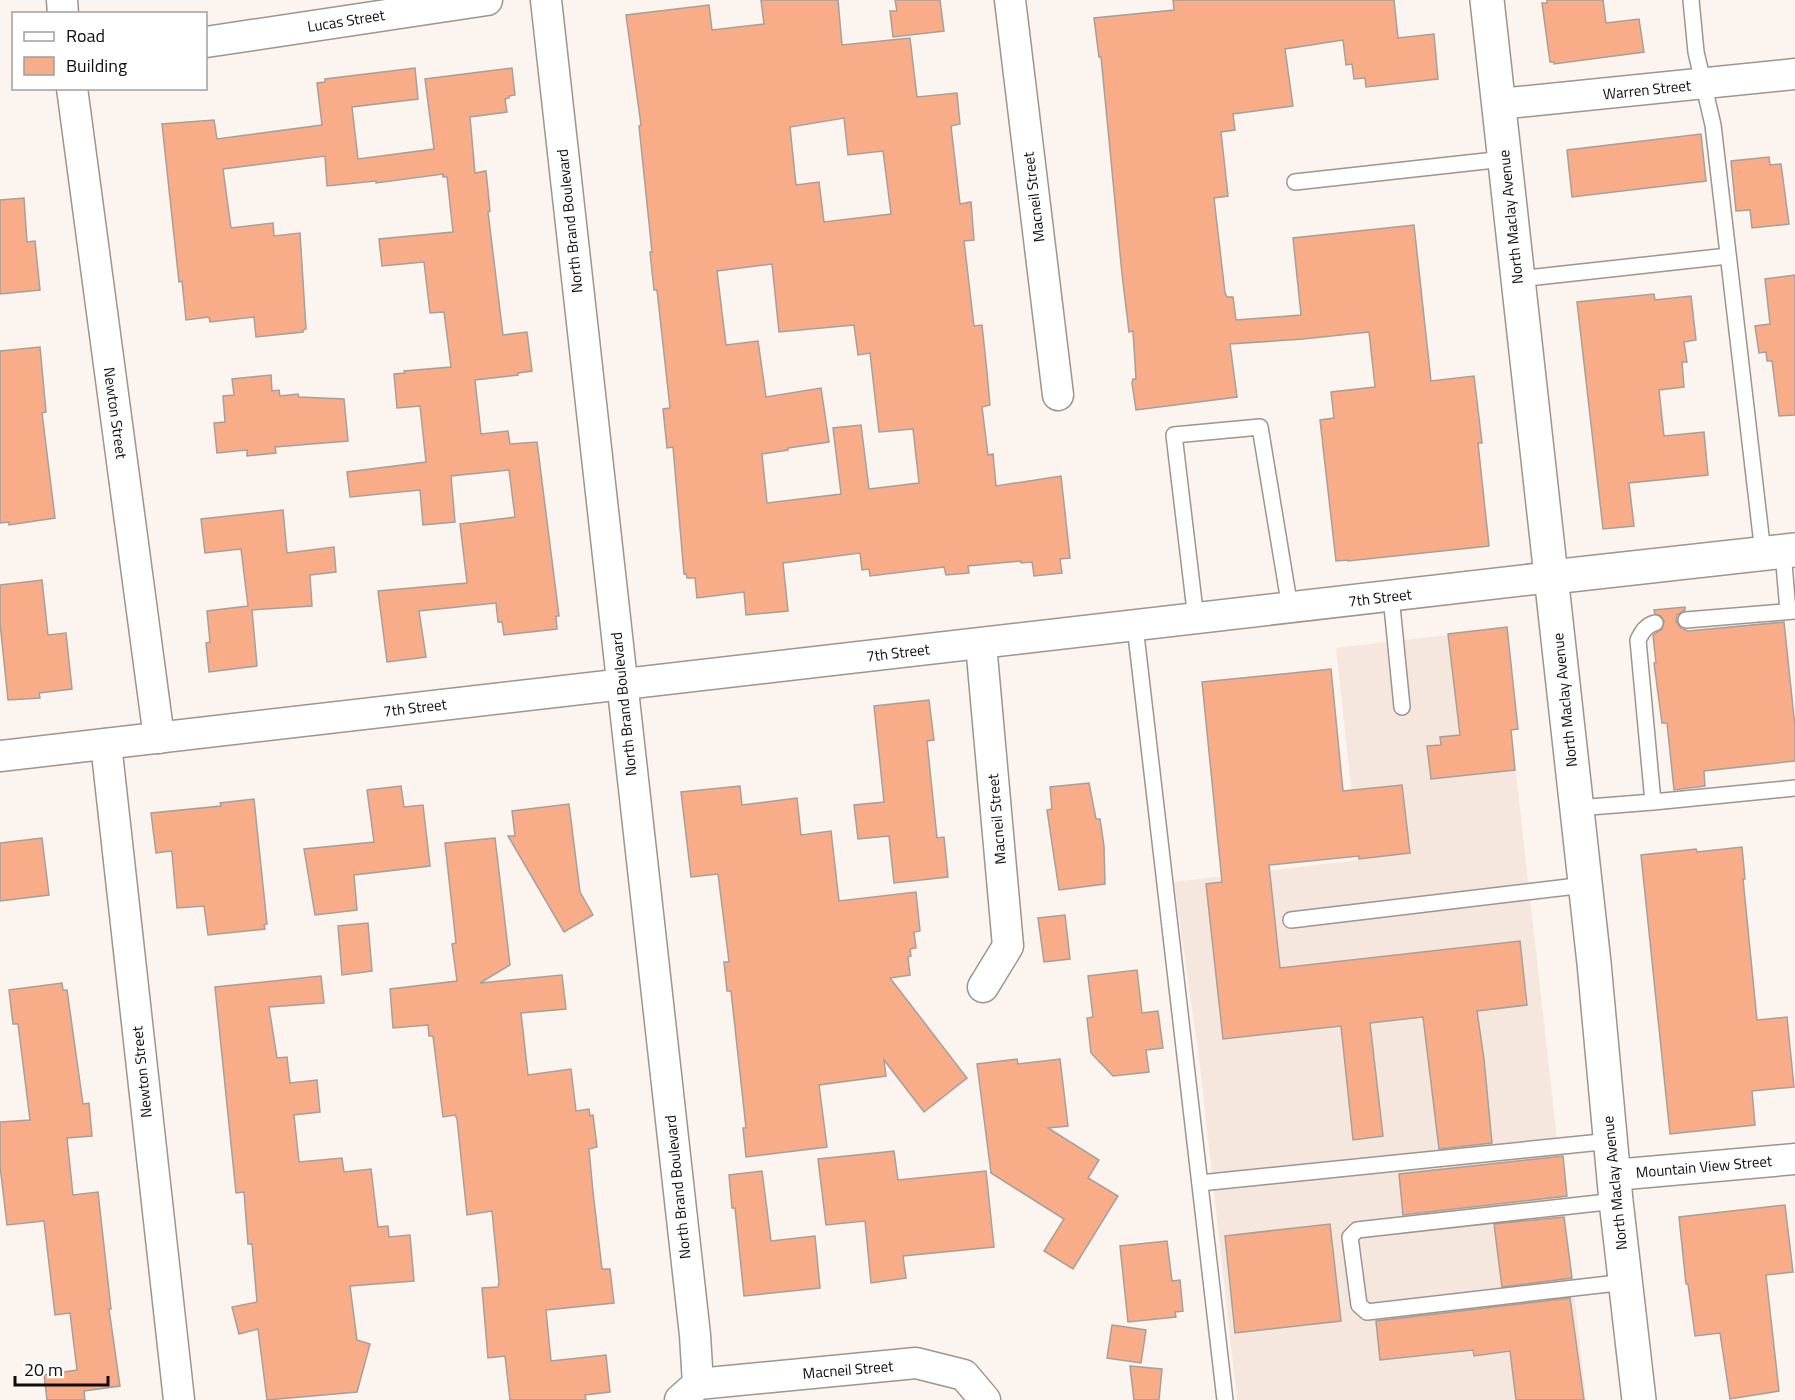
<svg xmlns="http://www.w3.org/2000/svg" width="1795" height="1400" viewBox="0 0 1795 1400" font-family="'Titillium Web',sans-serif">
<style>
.built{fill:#f5e7dd}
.building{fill:#f8ad88;stroke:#a79f9c;stroke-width:1.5;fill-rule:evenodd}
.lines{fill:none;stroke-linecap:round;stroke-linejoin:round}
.lane-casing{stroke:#9c9590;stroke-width:18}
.street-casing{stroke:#9c9590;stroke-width:33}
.secondary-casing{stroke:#9c9590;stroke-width:36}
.primary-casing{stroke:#9c9590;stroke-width:36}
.lane{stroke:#fff;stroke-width:15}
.street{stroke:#fff;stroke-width:30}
.secondary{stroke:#fff;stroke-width:33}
.primary{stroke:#fff;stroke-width:33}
.labels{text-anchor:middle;stroke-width:4.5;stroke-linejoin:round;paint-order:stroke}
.street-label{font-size:15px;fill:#100e0c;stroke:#fff}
</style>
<rect width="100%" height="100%" fill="#fbf4ef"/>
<!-- built -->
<path class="built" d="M1500,629L1586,1400H1237L1199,1058L1174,882L1359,860L1336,648Z"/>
<!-- building -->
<g class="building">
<path d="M761,0H838L842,45L910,38L917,97L957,93L960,124L951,126L960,204L971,202L974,240L964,241L974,326L982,325L987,372L990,405L982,407L988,455L993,454L996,486L1061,476L1070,558L1060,559L1062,573L1034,576L1032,562L1021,563V561L968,566L969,573L946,575L944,567L870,576L869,569L862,570L860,553L783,563L788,611L746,615L744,592L697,598L695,578H687L686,574H684L673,447L667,448L663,409L670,408L657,290H654L650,252H652L639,126L641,125L626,15L709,5L712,30L764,24ZM844,118L848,155L883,151L891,214L824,222L819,182L796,185L790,127ZM772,264L779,332L854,325L858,355L870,353L879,432L913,429L919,483L869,489L861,425L833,428L841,494L767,503L762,454L788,450V448L829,442L821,388L766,397L758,341L726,345L717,271Z"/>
<path d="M895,0H940L944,31L893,37L890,11H897Z"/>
<path d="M1173,0H1394L1398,38L1434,34L1438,79L1366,87L1365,78L1354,79L1352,64L1346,65L1343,40L1285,49L1293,106L1233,114L1235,130L1221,132L1228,196L1214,198L1225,293L1227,297H1233L1236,320L1301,315L1293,238L1414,225L1431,381L1474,376L1482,443H1478L1489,546L1348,561V560L1336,561L1320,420L1334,418L1331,392L1375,387L1369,332L1303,339L1230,344L1237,397L1136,410L1132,383L1133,379H1136L1133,331L1129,332L1122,274L1101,57H1099L1094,18L1174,10Z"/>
<path d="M1547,0H1603L1606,23L1639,19L1644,52L1554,64V62H1550L1542,3H1547Z"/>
<path d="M415,68L418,99L352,107L358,159L434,149L425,79L512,68L515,95L509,96V98L505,99L507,112L470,117L475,173L486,171L490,211L488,212L503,335L527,332L532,371L518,373V375L475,380L481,434L508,431L510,444L537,442L559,616H556L557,629L504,635L502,622H498L496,603L419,611L426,657L387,662L378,591L467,583L460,524L515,517L509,470L451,476L455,522L423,525L420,490L350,497L347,472L426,462L420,406L397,408L394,374L405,373L404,371L451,367L444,312L430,313L424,262L382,266L379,239L453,232L447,177H443V174L376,183V181L327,186L325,156L223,169L231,228L273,223L274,236L300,233L306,329L303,330V332L256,337L254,317L210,322L209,317L186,320L182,281L179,282L162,124L214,120L217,139L322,125L317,83L325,82V79Z"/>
<path d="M1701,134L1706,181L1572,197L1567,150Z"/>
<path d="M1769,157L1770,165L1781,164L1789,224L1752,228L1750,210L1736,211L1731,161Z"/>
<path d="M24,198L27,242L35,241L40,290L0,294V200Z"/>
<path d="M1795,275V415L1779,416L1772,361H1767L1766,352L1759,353L1755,326L1770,324L1765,279Z"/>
<path d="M1654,294L1655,300L1691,296L1696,340L1684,342L1687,362H1682L1684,387L1659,390L1664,436L1704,432L1708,475L1629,483L1634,526L1603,529L1577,302Z"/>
<path d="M40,347L46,412L42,413L55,518L9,525V522L0,523V351Z"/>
<path d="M271,375L272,391L279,390L280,396L298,394L299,397L344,399L348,441L275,447L276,453L247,456V450L217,453L214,423L225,422L223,396L234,395L232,379Z"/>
<path d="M283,510L287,553L334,547L336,572L310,575L312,606L252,610L257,666L209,672L206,643L210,642L207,611L248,606L241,549L205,553L201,519Z"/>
<path d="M42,580L48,635L66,633L72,689L39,693L40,698L8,700L0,623V585Z"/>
<path d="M1685,607V610L1677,615L1676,621L1681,628L1688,631L1784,622L1795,727V761L1704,771L1705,786L1674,790L1667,723H1662L1654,663H1656L1653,635L1662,629L1664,621L1661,616L1655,614L1654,610Z"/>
<path d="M1507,627L1518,729L1511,730L1515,770L1431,779L1427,746L1441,745L1440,737L1460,735L1448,634Z"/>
<path d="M1331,669L1343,791L1402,785L1410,853L1359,859V856L1269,865L1280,968L1520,941L1527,1005L1477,1011L1484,1059L1492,1143L1439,1149L1423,1017L1370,1023L1383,1136L1353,1140L1341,1026L1223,1039L1206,884L1222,882L1202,682Z"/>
<path d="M929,700L934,740L927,741L937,838L944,837L948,877L894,883L889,836L858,839L854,805L884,802L874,706Z"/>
<path d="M1089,783L1096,819H1100L1104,846L1105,884L1059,890L1047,810L1052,809L1050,787Z"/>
<path d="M401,786L404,807L423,805L430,866L354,875L357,910L315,915L304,849L374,842L367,790Z"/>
<path d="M740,786L742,805L797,798L801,835L831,831L839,901L916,892L920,931L914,932L916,948L910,949L911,956L908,957L910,975L890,978L967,1078L924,1112L884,1060L886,1076L819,1085L827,1147L746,1157L743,1128H746L731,991H727L724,962H729L718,874L691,877L681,792Z"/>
<path d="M254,799L267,924L264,925L265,929L208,935L204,906L177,908L172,853L171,851L156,853L151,813L221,806L220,803Z"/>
<path d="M569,804L580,892L593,915L564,932L508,836H515L512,811Z"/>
<path d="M42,838L49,895L0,901V843Z"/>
<path d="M495,838L510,965L480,983L562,975L566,1009L521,1013L528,1075L571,1069L576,1111L589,1109L590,1116L593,1115L597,1147L589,1149L593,1192L602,1269H610L614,1303L546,1310L551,1361L606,1355L610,1392L585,1395L586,1400H510L505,1356L488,1358L482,1288L498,1287L499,1282L492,1211L467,1215L457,1119L455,1115L443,1117L433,1036H429L428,1025L393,1028L390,989L457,981L452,944L456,943L445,843Z"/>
<path d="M1742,847L1745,879H1743L1757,1020L1787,1017L1794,1087L1752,1091L1755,1125L1670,1134L1641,855L1696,849L1697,852Z"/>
<path d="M1065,915L1070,959L1044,962L1038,918Z"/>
<path d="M368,923L372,971L342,975L338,926Z"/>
<path d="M1137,970L1142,1013L1158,1011L1163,1048L1146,1050L1149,1072L1113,1076L1091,1053L1087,1018L1093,1017L1088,976Z"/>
<path d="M321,976L324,1003L269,1007L277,1058L287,1057L290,1083L317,1080L320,1112L294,1115L299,1162L342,1158L344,1172L371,1169L378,1227L388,1226L389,1237L410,1235L414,1281L350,1286L357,1340L370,1344L357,1392L267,1400L258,1329L239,1334L232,1307L257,1302L252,1244H248L244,1192L236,1193L215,987Z"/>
<path d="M62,983L63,990H67L83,1104L89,1103L92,1136L67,1138L73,1195L98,1192L111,1309H109L120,1386L84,1391L85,1400H47L44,1375L77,1370L70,1313L55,1315L44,1221L7,1225L0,1166V1122L30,1120L18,1024H13L9,990Z"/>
<path d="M1017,1059L1018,1064L1060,1059L1068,1126L1048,1128L1099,1160L1088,1178L1118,1196L1073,1269L1044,1251L1064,1219L991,1173L977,1064Z"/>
<path d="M894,1151L898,1180L986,1171L994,1247L903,1256L906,1278L871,1283L865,1221L826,1225L818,1159Z"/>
<path d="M1563,1156L1567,1196L1403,1215L1399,1174Z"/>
<path d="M762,1171L771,1241L815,1236L820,1288L744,1296L735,1208H732L729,1175Z"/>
<path d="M1785,1205L1793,1272L1766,1275L1779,1391L1730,1399L1720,1333L1695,1336L1688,1284H1686L1679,1217Z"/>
<path d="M1564,1217L1572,1278L1502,1287L1494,1224Z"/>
<path d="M1330,1224L1341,1321L1235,1333L1225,1236Z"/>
<path d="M1167,1241L1172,1281L1180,1280L1183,1311L1175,1312L1176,1317L1128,1322L1120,1246Z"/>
<path d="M1570,1298L1584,1400H1516L1510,1351L1474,1356L1473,1350L1380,1360L1376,1321Z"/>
<path d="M1112,1325L1146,1330L1141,1363L1107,1358Z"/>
<path d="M1130,1366L1162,1369L1159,1400H1134Z"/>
</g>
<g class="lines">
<!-- lane casing -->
<g class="lane-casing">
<g id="lane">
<path d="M1691,0L1696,52L1713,125L1763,553"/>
<path d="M1295,182L1504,159"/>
<path d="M1518,279L1728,256"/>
<path d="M1783,552L1788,611"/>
<path d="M1391,596L1402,707"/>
<path d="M1196,619L1174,435L1260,427L1290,608"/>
<path d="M1686,620L1795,611"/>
<path d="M1135,626L1225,1400"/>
<path d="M1653,802L1795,788"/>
<path d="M1577,808L1653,802L1638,640C1642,632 1646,625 1655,623"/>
<path d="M1291,920L1585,885"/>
<path d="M1200,1183L1611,1141"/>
<path d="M1616,1201L1357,1230L1350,1237L1359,1305L1367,1312L1626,1282"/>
</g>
</g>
<!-- street casing -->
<g class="street-casing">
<g id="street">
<path d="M62,0L63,14"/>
<path d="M546,0L695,1335L698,1384L680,1400"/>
<path d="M1010,0L1058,395"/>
<path d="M206,42L487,0"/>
<path d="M72,88L159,738"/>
<path d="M1499,104L1795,74"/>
<path d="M981,644L1008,946L983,987"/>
<path d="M106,744L179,1400"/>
<path d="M0,756L1552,577"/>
<path d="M1614,1175L1795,1159"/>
<path d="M698,1384L916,1363L964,1375L985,1400"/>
</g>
</g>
<!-- secondary casing -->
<g class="secondary-casing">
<path id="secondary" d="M1552,577L1795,550"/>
</g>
<!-- primary casing -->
<g class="primary-casing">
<path id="primary" d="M1487,0L1594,963L1616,1201L1639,1400"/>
</g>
<!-- lane -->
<use href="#lane" class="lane"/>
<!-- street -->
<use href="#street" class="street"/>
<!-- secondary -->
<use href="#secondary" class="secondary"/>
<!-- primary -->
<use href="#primary" class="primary"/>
</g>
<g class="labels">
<!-- street labels -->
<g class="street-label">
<text transform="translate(346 21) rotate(-9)" y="5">Lucas Street</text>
<text transform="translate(1647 90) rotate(-6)" y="5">Warren Street</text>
<text transform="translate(1034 197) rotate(-97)" y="5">Macneil Street</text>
<text transform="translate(1511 217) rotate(-96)" y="5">North Maclay Avenue</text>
<text transform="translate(570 221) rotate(-96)" y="5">North Brand Boulevard</text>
<text transform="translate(115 413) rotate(82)" y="5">Newton Street</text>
<text transform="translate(1380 598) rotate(-7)" y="5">7th Street</text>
<text transform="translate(898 653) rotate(-7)" y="5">7th Street</text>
<text transform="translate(1565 700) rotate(-96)" y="5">North Maclay Avenue</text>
<text transform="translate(624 704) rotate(-96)" y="5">North Brand Boulevard</text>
<text transform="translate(415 708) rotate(-7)" y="5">7th Street</text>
<text transform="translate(997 819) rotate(-95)" y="5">Macneil Street</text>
<text transform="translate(142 1072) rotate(-96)" y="5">Newton Street</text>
<text transform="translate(1704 1167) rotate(-5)" y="5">Mountain View Street</text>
<text transform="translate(1615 1183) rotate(-96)" y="5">North Maclay Avenue</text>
<text transform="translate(678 1187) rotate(-96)" y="5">North Brand Boulevard</text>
<text transform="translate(848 1370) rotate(-5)" y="5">Macneil Street</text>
</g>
</g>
<!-- legend -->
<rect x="12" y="12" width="195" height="78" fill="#ffffff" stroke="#9f9f9e" stroke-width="1.5"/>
<rect x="24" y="32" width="30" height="9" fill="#ffffff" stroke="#9f9f9e" stroke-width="1.5"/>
<text x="66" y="42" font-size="18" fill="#100e0c">Road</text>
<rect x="24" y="57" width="30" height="18" fill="#f8ad88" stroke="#9f9f9e" stroke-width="1.5"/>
<text x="66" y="72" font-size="18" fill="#100e0c">Building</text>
<!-- scale -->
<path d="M15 1376v9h93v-9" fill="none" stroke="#100e0c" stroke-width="3"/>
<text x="24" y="1376" font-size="18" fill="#100e0c" stroke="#ffffff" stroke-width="4.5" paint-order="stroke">20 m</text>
</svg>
